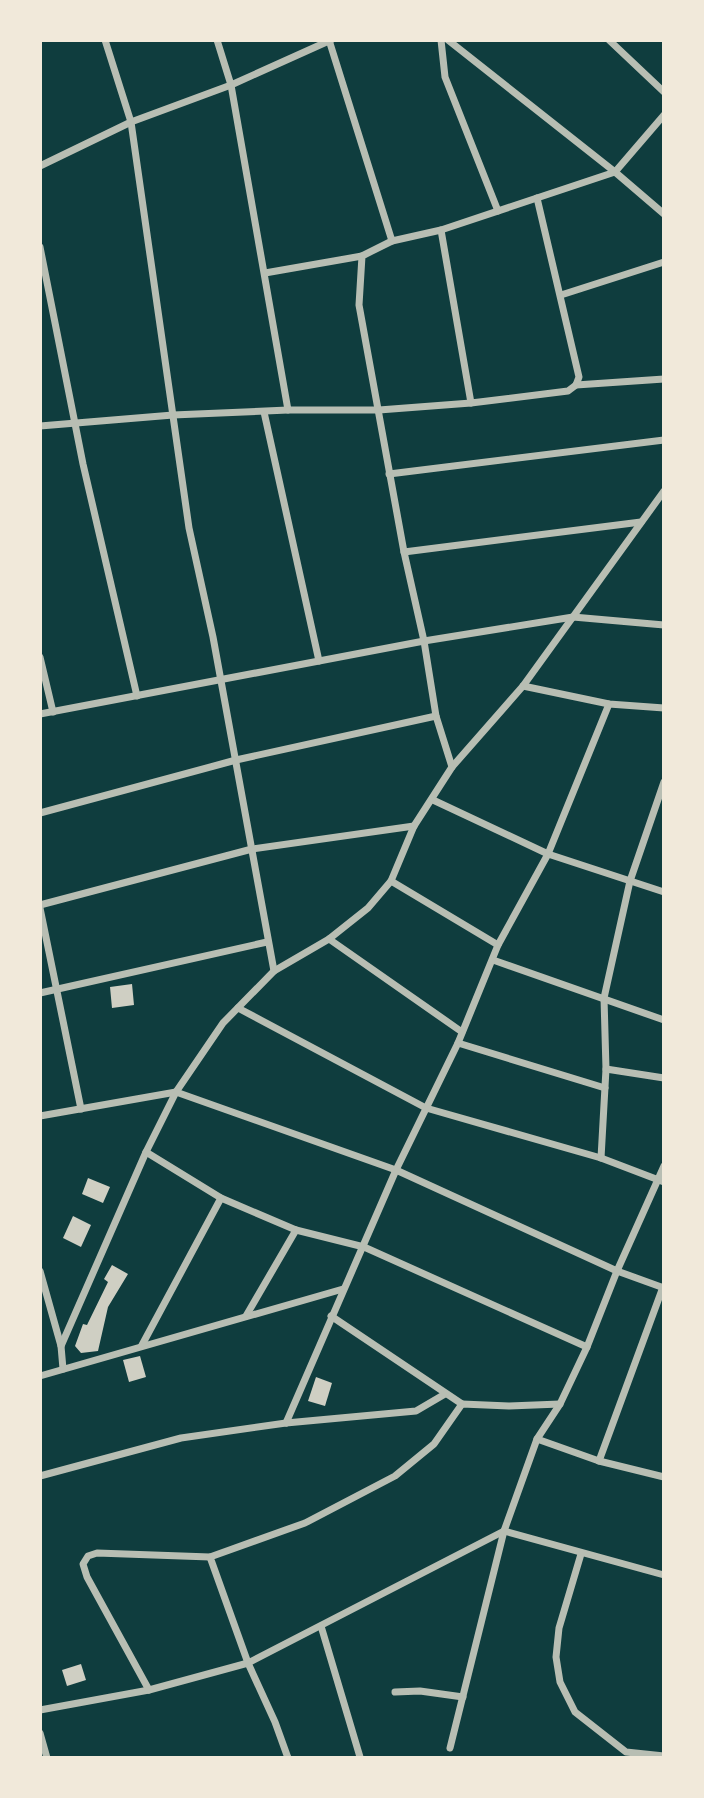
<svg xmlns="http://www.w3.org/2000/svg" width="704" height="1798" viewBox="0 0 704 1798" font-family="Jost,sans-serif">
<style>
.building{fill:#cfcfc3}
.lines{fill:none;stroke-linecap:round;stroke-linejoin:round}
.minor{stroke:#b8beb3;stroke-width:7}
</style>
<rect width="100%" height="100%" fill="#0f3d3e"/>
<!-- building -->
<g class="building">
<path d="M132,984L134,1005L112,1008L110,987Z"/>
<path d="M88,1178L110,1187L103,1203L82,1194Z"/>
<path d="M73,1216L91,1225L81,1247L63,1238Z"/>
<path d="M112,1265L128,1274L108,1307L98,1351L81,1353L75,1346L83,1324L87,1325L108,1282L104,1279Z"/>
<path d="M140,1356L146,1377L129,1382L123,1360Z"/>
<path d="M316,1377L332,1383L325,1406L308,1401Z"/>
<path d="M81,1664L86,1680L67,1686L62,1670Z"/>
</g>
<g class="lines">
<!-- minor -->
<g class="minor">
<path d="M105,40L131,122L189,528L213,637L274,971"/>
<path d="M217,40L231,85L288,410"/>
<path d="M329,40L392,241L441,230L615,172L664,115"/>
<path d="M441,40L445,77L498,211"/>
<path d="M448,40L615,172L664,214"/>
<path d="M609,40L664,92"/>
<path d="M40,166L131,122L231,85L331,40"/>
<path d="M441,230L471,403"/>
<path d="M392,241L362,256L359,305L404,552L424,641L436,716L452,767"/>
<path d="M40,247L83,464L137,696"/>
<path d="M265,273L362,256"/>
<path d="M561,295L664,262"/>
<path d="M576,385L664,379"/>
<path d="M264,412L319,661"/>
<path d="M40,426L173,415L288,410H379L471,403L568,391L576,385L579,377L537,198"/>
<path d="M389,474L664,440"/>
<path d="M404,552L641,522"/>
<path d="M40,657L53,712"/>
<path d="M523,686L609,704L664,708"/>
<path d="M40,714L424,641L573,617L664,625"/>
<path d="M433,800L548,854L664,892"/>
<path d="M40,813L236,760L436,716"/>
<path d="M391,881L498,945"/>
<path d="M40,905L252,849L414,826"/>
<path d="M40,908L81,1109"/>
<path d="M329,939L462,1032"/>
<path d="M493,960L664,1020"/>
<path d="M40,993L267,942"/>
<path d="M238,1008L426,1108L601,1158L664,1182"/>
<path d="M458,1043L605,1088"/>
<path d="M606,1069L664,1078"/>
<path d="M40,1116L176,1092L396,1170L617,1271L664,1288"/>
<path d="M146,1152L221,1198L296,1230L364,1247L587,1347"/>
<path d="M601,1158L606,1069L604,998L630,881L664,782"/>
<path d="M40,1271L61,1346"/>
<path d="M246,1316L296,1230"/>
<path d="M331,1316L462,1404"/>
<path d="M142,1345L221,1198"/>
<path d="M63,1369L61,1346L146,1152L176,1092L223,1023L274,971L329,939L368,908L391,881L414,826L452,767L523,686L664,491"/>
<path d="M40,1376L343,1289"/>
<path d="M286,1423L396,1170L458,1043L498,945L548,854L609,704"/>
<path d="M537,1439L599,1461L663,1287"/>
<path d="M599,1461L664,1477"/>
<path d="M40,1476L181,1438L286,1423L416,1411L445,1394"/>
<path d="M581,1554L559,1628L556,1657L560,1682L575,1712L626,1752L664,1756"/>
<path d="M321,1626L360,1757"/>
<path d="M149,1690L87,1577L83,1564L88,1556L97,1553L210,1557"/>
<path d="M395,1692L420,1691L463,1697"/>
<path d="M40,1710L149,1690L248,1663L504,1531L664,1575"/>
<path d="M40,1733L47,1758"/>
<path d="M450,1748L504,1531L537,1439L560,1404L587,1347L617,1271L664,1166"/>
<path d="M288,1758L275,1722L248,1663L210,1557L305,1523L395,1476L434,1444L462,1404L509,1406L560,1404"/>
</g>
</g>
<!-- border -->
<rect width="704" height="1798" fill="none" stroke="#f1e9da" stroke-width="84"/>
</svg>
